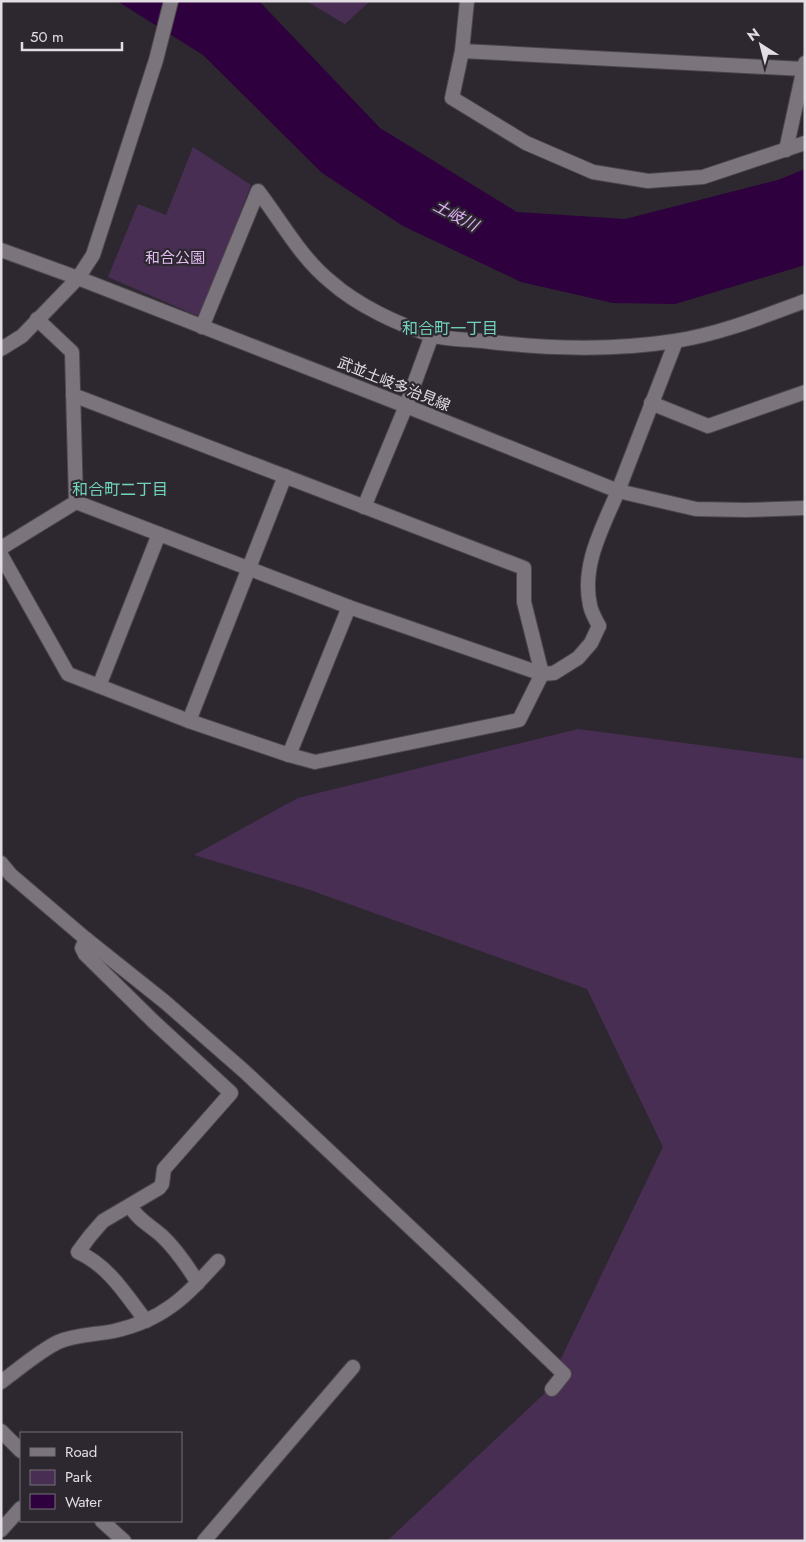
<svg xmlns="http://www.w3.org/2000/svg" width="806" height="1542" viewBox="0 0 806 1542" font-family="Jost,'Noto Sans JP',sans-serif">
<style>
.green{fill:#492e54}
.water{fill:#2e003d}
.lines{fill:none;stroke-linecap:round;stroke-linejoin:round}
.minor-casing{stroke:#4b464d;stroke-width:16}
.tertiary-casing{stroke:#4b464d;stroke-width:16}
.secondary-casing{stroke:#4b464d;stroke-width:16}
.minor{stroke:#7b747d;stroke-width:14}
.tertiary{stroke:#7b747d;stroke-width:14}
.secondary{stroke:#7b747d;stroke-width:14}
.labels{text-anchor:middle;stroke-width:4.5;stroke-linejoin:round;paint-order:stroke}
.park-label{font-size:15px;fill:#e2bcf3;stroke:#2d2830}
.street-label{font-size:15px;fill:#e1dde2;stroke:#2d2830}
.water-label{font-size:16px;font-style:italic;fill:#e2aff9;stroke:#2d2830}
.neighbourhood-label{font-size:16px;fill:#71d3bb;stroke:#2d2830}
</style>
<rect width="100%" height="100%" fill="#2d2830"/>
<!-- green -->
<g class="green">
<path d="M306,1H370L345,24Z"/>
<path d="M193,147L251,185L200,317L108,277L138,204L166,215Z"/>
<path d="M578,729L805,759V1541H387L544,1394L663,1147L587,989L307,889L194,855L298,798Z"/>
</g>
<!-- water -->
<path class="water" d="M117,1H259L380,128L517,212L625,219L778,180L805,169V265L675,304L613,303L521,282L403,226L322,173L203,55Z"/>
<g class="lines">
<!-- minor casing -->
<g class="minor-casing">
<g id="minor">
<path d="M467,1L462,51L452,98L526,143L593,172L648,181L703,177L805,143"/>
<path d="M462,51L803,69"/>
<path d="M786,150L805,63"/>
<path d="M1,250L78,278"/>
<path d="M37,319L72,352L76,502"/>
<path d="M202,327L258,191C282,222 300,257 331,282C357,305 397,324 431,335C446,340 466,339 483,341C547,349 611,351 675,341C720,334 762,317 805,301"/>
<path d="M73,395L524,568V602L542,674L519,720L315,762L289,755"/>
<path d="M651,403L708,426L805,392"/>
<path d="M618,491L676,341"/>
<path d="M76,502L349,607L542,674L554,673L578,658L591,643L599,626"/>
<path d="M364,507L406,406L432,335"/>
<path d="M1,548L76,502"/>
<path d="M1,555L68,674L189,721L289,755L349,607"/>
<path d="M99,686L159,534"/>
<path d="M189,721L285,476"/>
<path d="M1,863L11,875L86,939L165,1002L244,1071L465,1279L564,1374L552,1389"/>
<path d="M86,939L82,948L85,954L153,1021L231,1093L164,1169L162,1184L159,1188L103,1221L90,1236L78,1252C109,1266 126,1295 146,1321"/>
<path d="M130,1206C137,1219 151,1226 162,1236C176,1249 188,1267 198,1283"/>
<path d="M1,1382C19,1369 38,1352 58,1342C76,1334 95,1335 114,1331C164,1320 185,1297 218,1261"/>
<path d="M1,1431L21,1451"/>
<path d="M102,1521L124,1541"/>
<path d="M1,1530L21,1508"/>
<path d="M204,1541L353,1367"/>
</g>
</g>
<!-- tertiary casing -->
<g class="tertiary-casing">
<g id="tertiary">
<path d="M78,278L93,255L156,60L171,1"/>
<path d="M599,626C596,620 591,612 590,605C581,565 603,527 618,491"/>
</g>
</g>
<!-- secondary casing -->
<g class="secondary-casing">
<path id="secondary" d="M1,349L22,336L78,278L406,406L618,491L696,509L746,510L805,508"/>
</g>
<!-- minor -->
<use href="#minor" class="minor"/>
<!-- tertiary -->
<use href="#tertiary" class="tertiary"/>
<!-- secondary -->
<use href="#secondary" class="secondary"/>
</g>
<g class="labels">
<!-- park labels -->
<g class="park-label">
<text x="175" y="263">和合公園</text>
</g>
<!-- street labels -->
<g class="street-label">
<text transform="translate(394 384) rotate(22)" y="5">武並土岐多治見線</text>
</g>
<!-- water labels -->
<g class="water-label">
<text transform="translate(456 215) rotate(28)" y="6">土岐川</text>
</g>
<!-- neighbourhood labels -->
<g class="neighbourhood-label">
<text x="450" y="334">和合町一丁目</text>
<text x="120" y="495">和合町二丁目</text>
</g>
</g>
<!-- border -->
<rect width="806" height="1542" fill="none" stroke="#e1dde2" stroke-width="5"/>
<!-- legend -->
<rect x="20" y="1432" width="162" height="90" fill="#2d2830" stroke="#757077"/>
<rect x="30" y="1448" width="25" height="8" fill="#7b747d" stroke="#757077"/>
<text x="65" y="1457" font-size="15" fill="#e1dde2">Road</text>
<rect x="30" y="1470" width="25" height="15" fill="#492e54" stroke="#757077"/>
<text x="65" y="1482" font-size="15" fill="#e1dde2">Park</text>
<rect x="30" y="1494" width="25" height="15" fill="#2e003d" stroke="#757077"/>
<text x="65" y="1507" font-size="15" fill="#e1dde2">Water</text>
<!-- north arrow -->
<g transform="translate(761 45) rotate(324)" stroke="#2d2830" stroke-width="4" paint-order="stroke">
<path d="M0-4L9 19L0 12L-9 19Z" fill="#e1dde2"/>
<text y="-8" font-size="14" font-weight="bold" text-anchor="middle" fill="#e1dde2">N</text>
</g>
<!-- scale -->
<path d="M22 42v8h100v-8" fill="none" stroke="#e1dde2" stroke-width="2.5"/>
<text x="30" y="42" font-size="15" fill="#e1dde2" stroke="#2d2830" stroke-width="4" paint-order="stroke">50 m</text>
</svg>
